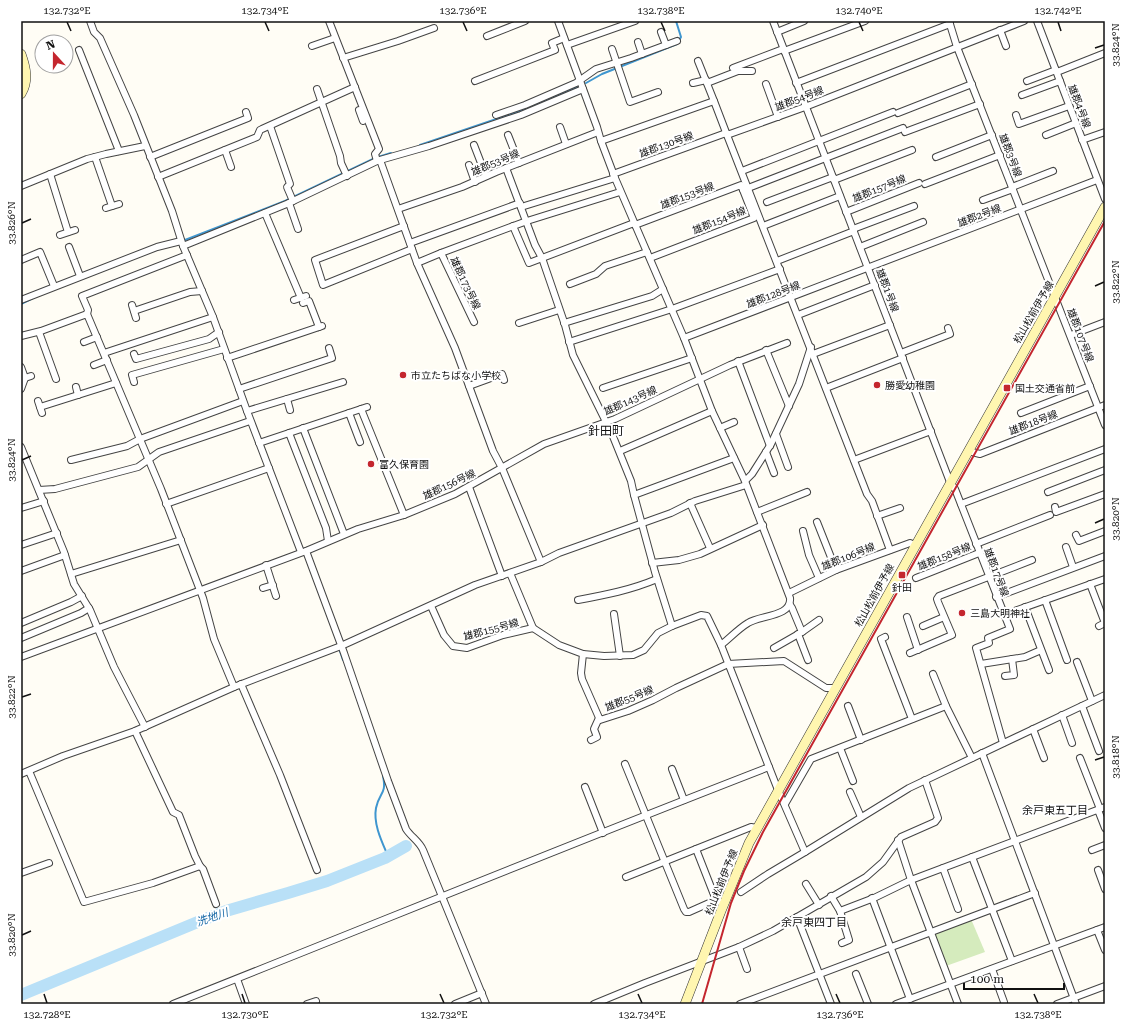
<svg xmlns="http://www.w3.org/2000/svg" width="1126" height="1025" viewBox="0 0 1126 1025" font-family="'Roboto Serif','Noto Sans JP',serif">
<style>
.green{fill:#d5ebbd}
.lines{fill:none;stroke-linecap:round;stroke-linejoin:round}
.stream{stroke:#3f96cf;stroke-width:2}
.river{stroke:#b9e0f7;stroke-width:12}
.street-casing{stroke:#444;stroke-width:8}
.secondary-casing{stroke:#333;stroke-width:10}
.street{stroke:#fff;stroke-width:6}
.secondary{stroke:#fff6b0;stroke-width:9}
.rail{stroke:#c4262e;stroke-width:2}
.ticks{fill:none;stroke:#111;stroke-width:1.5}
.poi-dot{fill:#c4262e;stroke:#fff;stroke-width:1.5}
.labels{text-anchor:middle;stroke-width:4;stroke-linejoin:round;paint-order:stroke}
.street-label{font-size:10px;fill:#111;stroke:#fff}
.poi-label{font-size:10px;fill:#111;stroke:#fff;text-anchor:start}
.neighbourhood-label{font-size:11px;fill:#111;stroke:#fff}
.water-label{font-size:11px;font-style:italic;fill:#1768a6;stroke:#fff}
.quarter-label{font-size:12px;fill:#111;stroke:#fff}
.neatline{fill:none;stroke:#111;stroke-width:1.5}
.ticks-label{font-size:10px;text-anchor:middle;fill:#111}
</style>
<rect width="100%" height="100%" fill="#fffdf5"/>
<!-- green -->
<path class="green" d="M971,919L985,952L946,966L934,933Z"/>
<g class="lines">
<!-- stream -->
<g class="stream">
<path d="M586,83L602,74L677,44L681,37L676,21"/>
<path d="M420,145L517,112L577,87"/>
<path d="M378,157L391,153"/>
<path d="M185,240L285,201L373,159"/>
<path d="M21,304L33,298"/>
<path d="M339,648L343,660"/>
<path d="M383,776C387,795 379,792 376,808C373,824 382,842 388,856"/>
</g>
<!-- river -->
<path class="river" d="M21,995L205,919L226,911L288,893L327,881L385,858L406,846"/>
<!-- street casing -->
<g class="street-casing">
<g id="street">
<path d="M90,21L94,32L100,38L134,115L172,211L183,246L213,317L247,411L301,552"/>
<path d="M329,21L379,149L375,154L377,161L380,160L417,263L455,348L493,451L502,468L541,562"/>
<path d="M558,21L597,127L601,141L615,178L684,338L712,411L745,481L790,598C792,617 760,615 748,623C738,629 730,638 721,645"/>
<path d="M773,21L950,482L955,489L1010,629L988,638L989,643L976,648L1003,743"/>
<path d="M949,21L957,47L1105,425"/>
<path d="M1037,21L1105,199"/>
<path d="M1000,30L1006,46"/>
<path d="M661,32L666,45"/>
<path d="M777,32L804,21"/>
<path d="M487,36L525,21"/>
<path d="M638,42L642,54"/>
<path d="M567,45L635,21"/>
<path d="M312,46L335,38"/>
<path d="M612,49L630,102L658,92"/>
<path d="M79,50L119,151"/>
<path d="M784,51L865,21"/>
<path d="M343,58L398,41L434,28"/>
<path d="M698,61L714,101"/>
<path d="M733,68L783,49"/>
<path d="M1057,72L1105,53"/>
<path d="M475,81L555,50L552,43L564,38"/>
<path d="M1027,81L1056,70"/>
<path d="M693,83L706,80"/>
<path d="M707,83L738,71H752"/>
<path d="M796,83L950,24"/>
<path d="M766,84L778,117"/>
<path d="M317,89L340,156L341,163L347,176"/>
<path d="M1022,95L1060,81"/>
<path d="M359,110L363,121"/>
<path d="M898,113L972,84"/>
<path d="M496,115L525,105L576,83L596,69L631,58L677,41"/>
<path d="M1016,115L1019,124L1069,106"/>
<path d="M270,126L290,184L287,187L293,201"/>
<path d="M560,127L566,144"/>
<path d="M905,132L980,104"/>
<path d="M508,135L519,163"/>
<path d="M727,135L867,494L872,501L890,550"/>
<path d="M1046,135L1076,123"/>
<path d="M1082,140L1105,132"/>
<path d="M601,141L714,101L727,135L805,107L1024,21"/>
<path d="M474,145L486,176"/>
<path d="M225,150L231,167"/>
<path d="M95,157L112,206"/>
<path d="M150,157L248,118L246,112"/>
<path d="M936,157L992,135"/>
<path d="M380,160L429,146L521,115L583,89"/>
<path d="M469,165L475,182"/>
<path d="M506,168L535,245L542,258L565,325L573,355L612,434L631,481L634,495"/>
<path d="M742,171L893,112"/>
<path d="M50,174L68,232"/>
<path d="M613,174L726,133"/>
<path d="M158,177L257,137L260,130L262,129L355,87"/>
<path d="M834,180L912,150"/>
<path d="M925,184L1000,155"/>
<path d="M21,186L87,159L106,154L145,146"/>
<path d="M1012,187L1053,171"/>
<path d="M983,200L1013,189"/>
<path d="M767,202L833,177"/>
<path d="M289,203L298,229"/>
<path d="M521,207L615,178"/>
<path d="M106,208L119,204"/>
<path d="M398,209L462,187L496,172L598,132"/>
<path d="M846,212L919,183"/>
<path d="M265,213L301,298"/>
<path d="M635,225L741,185L743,190"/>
<path d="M404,226L315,260L323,285L412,249"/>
<path d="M513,226L529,263L634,223"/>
<path d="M763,226L840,196"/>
<path d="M853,229L914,206"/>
<path d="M60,235L75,230"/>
<path d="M410,243L520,203"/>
<path d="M183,246L289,203L377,161"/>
<path d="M69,247L80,276"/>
<path d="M860,247L923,222"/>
<path d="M441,253L527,221L620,192"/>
<path d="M650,258L754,218L743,190L903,128"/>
<path d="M21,260L40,252L54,286"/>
<path d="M777,261L854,231"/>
<path d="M417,263L441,253L474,322"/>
<path d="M570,284L596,274L605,266L647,252"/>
<path d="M21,300L157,247L181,241"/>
<path d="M294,300L306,296"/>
<path d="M303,303L309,301L319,327"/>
<path d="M132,305L136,318"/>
<path d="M134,311L190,292L202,291"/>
<path d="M87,314L88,310L82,296L187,255"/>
<path d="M798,315L875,285"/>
<path d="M519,323L559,310"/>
<path d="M564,323L652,296L663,289"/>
<path d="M39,332L56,379"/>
<path d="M1071,335L1105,322"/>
<path d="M21,336L41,331L87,314L161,489L203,598L214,639L234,687"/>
<path d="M684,338L1097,180"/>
<path d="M84,342L97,337"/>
<path d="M569,342L672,309L780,269"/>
<path d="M766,350L789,406"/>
<path d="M104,353L213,317"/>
<path d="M901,353L950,334L948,328"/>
<path d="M134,354L136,359L209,339L219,332"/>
<path d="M813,354L890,325"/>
<path d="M227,358L322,326"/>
<path d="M738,361L770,446"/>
<path d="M94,365L107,360"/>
<path d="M21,367L25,378L31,376"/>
<path d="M134,382L132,375L224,349"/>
<path d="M469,386L502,374L504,380"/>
<path d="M76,387L78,395"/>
<path d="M603,388L692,358"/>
<path d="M826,388L903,358"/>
<path d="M21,389L25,378"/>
<path d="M239,389L332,358L329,348"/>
<path d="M287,399L290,410"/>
<path d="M38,401L42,413"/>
<path d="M40,407L116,383"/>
<path d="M361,409L404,515"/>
<path d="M247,411L343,382"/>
<path d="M349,413L360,442"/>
<path d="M1021,413L1090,386"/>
<path d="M303,428L344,534"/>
<path d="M720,428L734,422"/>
<path d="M289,433L326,528L328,541"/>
<path d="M776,434L788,467"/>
<path d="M259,443L367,407"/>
<path d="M21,447L64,552L74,584L90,610L114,667L145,727"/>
<path d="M620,451L712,411"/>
<path d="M968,451L980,454L1105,405"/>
<path d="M766,452L774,473"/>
<path d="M734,458L634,495L655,572L672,626L701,615L707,616L721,645L778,790L805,852"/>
<path d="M71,460L127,446L140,439L243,401"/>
<path d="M854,460L931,431"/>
<path d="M745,481L752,474L771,444L799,384L811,347"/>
<path d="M469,487L502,576"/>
<path d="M39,490L55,489L138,467L159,452L250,421"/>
<path d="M1048,492L1105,470"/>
<path d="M690,503L710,548"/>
<path d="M166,504L269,468"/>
<path d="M961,504L1105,449"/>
<path d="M1055,507L1056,512L1105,494"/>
<path d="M21,508L44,501"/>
<path d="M757,512L807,492"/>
<path d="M877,516L900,508"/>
<path d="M817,522L836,570"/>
<path d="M803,531L809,555L819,578"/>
<path d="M1076,535L1079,541L1105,531"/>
<path d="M976,544L1050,515"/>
<path d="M21,545L57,533"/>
<path d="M1066,547L1073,567"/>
<path d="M306,551L344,653L388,781L406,829C411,837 419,841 423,850L486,1004"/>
<path d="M652,563L679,560L700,554L763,525"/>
<path d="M266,565L276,596"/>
<path d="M21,571L65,555"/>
<path d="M510,573L533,628L559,645L583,654L581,673L582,679L600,720L628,711L653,700L676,688L728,664L784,661L826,688H835"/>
<path d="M71,574L181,540"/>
<path d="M916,578L979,553"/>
<path d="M1090,584L1105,623L1099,626"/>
<path d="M263,588L273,585"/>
<path d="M789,593L836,570L910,543L915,545"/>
<path d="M996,597L1105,556"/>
<path d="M578,600C605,595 631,590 657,579"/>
<path d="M1045,600L1067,660"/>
<path d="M790,605L792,608L802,632"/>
<path d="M431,606L444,635L453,646L467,648L503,635L533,628"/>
<path d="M1025,607L1049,670"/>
<path d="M614,614L620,656"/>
<path d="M1003,615L1105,579"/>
<path d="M907,617L918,650"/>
<path d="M21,623L71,602L82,596"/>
<path d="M923,626L944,617"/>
<path d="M798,634L808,660"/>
<path d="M885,637L881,639L912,719"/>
<path d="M21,638L81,613L89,608"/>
<path d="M774,648L802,632L819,620"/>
<path d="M910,653L952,635L938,602L937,599L939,596L1032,560"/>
<path d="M583,654L604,656L633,655L644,650L658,633L672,626"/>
<path d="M21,657L306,551L358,529L404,515L455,494L544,444L615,419L730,365L787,343"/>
<path d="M1077,662L1092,701"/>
<path d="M981,664L1025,657L1041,650"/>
<path d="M933,674L946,706L972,758"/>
<path d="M1005,676L1014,675L1012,659"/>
<path d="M241,684L280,775L317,870"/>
<path d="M848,706L861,740"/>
<path d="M1082,706L1099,751"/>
<path d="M1062,715L1072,743"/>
<path d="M1033,729L1044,758"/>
<path d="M591,740L597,737L594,729L599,718"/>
<path d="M840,748L853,781"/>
<path d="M982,753L1076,1004"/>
<path d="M1080,758L1100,809"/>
<path d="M625,764L684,909L686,912H689L716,900L724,904"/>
<path d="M672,769L684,800"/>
<path d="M29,771L84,902L153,883L200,866L195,856L179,815L173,812L135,731"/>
<path d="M21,774L63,756L135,731L234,687L341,646L475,585L541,562L559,553L671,513L695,501L746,485"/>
<path d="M585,787L603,833"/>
<path d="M850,792L861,817"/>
<path d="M785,804L811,759L946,706"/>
<path d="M1098,810L1105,828"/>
<path d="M898,840L911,880L958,1004"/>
<path d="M696,849L716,900"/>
<path d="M1092,850L1105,845"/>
<path d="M972,857L1012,961"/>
<path d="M200,866L203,869L216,904"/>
<path d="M943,868L958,909"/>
<path d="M1098,870L1105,889"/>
<path d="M21,873L49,863"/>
<path d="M626,877L751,827L757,828"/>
<path d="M806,884L819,905"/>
<path d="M741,892L768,874L805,852L909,788L1105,695"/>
<path d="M831,896L840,911L849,940L842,943"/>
<path d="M872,898L910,999"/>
<path d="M840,911L874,898L911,880L1105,807"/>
<path d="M797,917L831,1004"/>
<path d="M1097,930L1105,950"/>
<path d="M739,947L747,969"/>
<path d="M992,969L1004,1002"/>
<path d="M856,974L868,1004"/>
<path d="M237,979L246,1004"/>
<path d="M173,1004C372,925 570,844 769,767"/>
<path d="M307,1004L316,1001"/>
<path d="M455,1004L482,993"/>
<path d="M594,1004L645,983L739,947L773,931L866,877L883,862L901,837L935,822L938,818L925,780"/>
<path d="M740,1004L1035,893"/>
<path d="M896,1004L1105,927"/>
<path d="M1057,1004L1105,986"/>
</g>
</g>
<!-- secondary casing -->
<g class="secondary-casing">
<g id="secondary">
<path d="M21,54C26,68 29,81 21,94"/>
<path d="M685,1004L721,911L749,843L1105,207"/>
</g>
</g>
<!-- street -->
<use href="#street" class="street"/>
<!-- secondary -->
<use href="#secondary" class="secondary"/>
<!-- rail -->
<path class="rail" d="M702,1004L731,903L744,871L763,832L1105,221"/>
</g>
<!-- ticks -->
<path class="ticks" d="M67,22L71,31M265,22L269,31M463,22L467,31M661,22L665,31M859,22L863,31M1058,22L1061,31M1095,48L1104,45M22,223L31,219M1095,286L1104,282M22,460L31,456M1095,523L1104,519M22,697L31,694M1095,760L1104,757M22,935L31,931M44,994L47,1003M242,994L245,1003M440,994L444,1003M638,994L642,1003M836,994L840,1003M1034,994L1038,1003"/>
<!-- markers -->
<g class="poi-dot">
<circle cx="403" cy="375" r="4"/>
<circle cx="877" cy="385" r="4"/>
<rect x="1003" y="384" width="8" height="8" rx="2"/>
<circle cx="371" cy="464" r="4"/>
<rect x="898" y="571" width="8" height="8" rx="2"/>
<circle cx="962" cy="613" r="4"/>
</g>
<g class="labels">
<!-- street labels -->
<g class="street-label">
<text transform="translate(799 98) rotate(-21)" y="4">雄郡54号線</text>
<text transform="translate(1080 106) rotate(69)" y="4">雄郡4号線</text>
<text transform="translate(666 144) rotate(-20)" y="4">雄郡130号線</text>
<text transform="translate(1011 155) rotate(69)" y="4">雄郡3号線</text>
<text transform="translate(495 162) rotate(-23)" y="4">雄郡53号線</text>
<text transform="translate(879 188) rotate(-22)" y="4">雄郡157号線</text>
<text transform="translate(687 195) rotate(-21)" y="4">雄郡153号線</text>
<text transform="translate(979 215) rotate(-21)" y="4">雄郡2号線</text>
<text transform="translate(719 220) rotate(-22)" y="4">雄郡154号線</text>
<text transform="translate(466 283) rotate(65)" y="4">雄郡173号線</text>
<text transform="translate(888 290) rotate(69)" y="4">雄郡1号線</text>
<text transform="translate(773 294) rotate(-21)" y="4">雄郡128号線</text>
<text transform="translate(1033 312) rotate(-60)" y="4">松山松前伊予線</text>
<text transform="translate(1081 335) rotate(69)" y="4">雄郡107号線</text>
<text transform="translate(630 400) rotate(-24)" y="4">雄郡143号線</text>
<text transform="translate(1033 422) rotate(-21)" y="4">雄郡18号線</text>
<text transform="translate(449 484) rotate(-25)" y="4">雄郡156号線</text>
<text transform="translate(848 556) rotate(-22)" y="4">雄郡106号線</text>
<text transform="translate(944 556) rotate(-22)" y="4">雄郡158号線</text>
<text transform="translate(997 572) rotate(69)" y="4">雄郡17号線</text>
<text transform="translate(874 595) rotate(-61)" y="4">松山松前伊予線</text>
<text transform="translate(491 629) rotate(-15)" y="4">雄郡155号線</text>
<text transform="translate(629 698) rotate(-22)" y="4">雄郡55号線</text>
<text transform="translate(721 882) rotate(-68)" y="4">松山松前伊予線</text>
</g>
<!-- poi labels -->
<g class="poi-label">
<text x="411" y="379">市立たちばな小学校</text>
<text x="885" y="389">勝愛幼稚園</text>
<text x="1015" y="392">国土交通省前</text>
<text x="379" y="468">富久保育園</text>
<text x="902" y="591" text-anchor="middle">針田</text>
<text x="970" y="617">三島大明神社</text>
</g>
<!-- neighbourhood labels -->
<g class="neighbourhood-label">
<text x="1055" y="814">余戸東五丁目</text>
<text x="814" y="926">余戸東四丁目</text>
</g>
<!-- water labels -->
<g class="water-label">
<text transform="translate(212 917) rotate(-19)" y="4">洗地川</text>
</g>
<!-- quarter labels -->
<g class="quarter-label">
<text x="606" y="435">針田町</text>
</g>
</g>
<!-- border -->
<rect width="1126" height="1025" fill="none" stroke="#ffffff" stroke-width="44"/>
<!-- north arrow -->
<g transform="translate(54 54) rotate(339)"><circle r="19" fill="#ffffff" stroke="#a0a0a0"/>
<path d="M0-3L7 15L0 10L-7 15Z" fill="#c4262e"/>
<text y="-6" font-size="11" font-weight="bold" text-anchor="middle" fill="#111111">N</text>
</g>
<!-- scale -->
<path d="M964 983v6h100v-6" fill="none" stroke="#111111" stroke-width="2"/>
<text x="970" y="983" font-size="12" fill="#111111" stroke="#ffffff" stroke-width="3" paint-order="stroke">100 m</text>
<rect x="22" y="22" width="1082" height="981" class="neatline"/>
<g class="ticks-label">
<text x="67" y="14">132.732°E</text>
<text x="265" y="14">132.734°E</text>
<text x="463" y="14">132.736°E</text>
<text x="661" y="14">132.738°E</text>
<text x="859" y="14">132.740°E</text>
<text x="1058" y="14">132.742°E</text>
<text transform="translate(1115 45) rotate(-90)" y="4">33.824°N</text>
<text transform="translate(11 223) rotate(-90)" y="4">33.826°N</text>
<text transform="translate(1115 282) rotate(-90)" y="4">33.822°N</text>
<text transform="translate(11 460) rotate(-90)" y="4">33.824°N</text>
<text transform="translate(1115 519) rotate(-90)" y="4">33.820°N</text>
<text transform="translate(11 697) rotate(-90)" y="4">33.822°N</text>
<text transform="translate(1115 757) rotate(-90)" y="4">33.818°N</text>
<text transform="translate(11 935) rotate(-90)" y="4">33.820°N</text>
<text x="47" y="1018">132.728°E</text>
<text x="245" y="1018">132.730°E</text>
<text x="444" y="1018">132.732°E</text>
<text x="642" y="1018">132.734°E</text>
<text x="840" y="1018">132.736°E</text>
<text x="1038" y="1018">132.738°E</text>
</g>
</svg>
